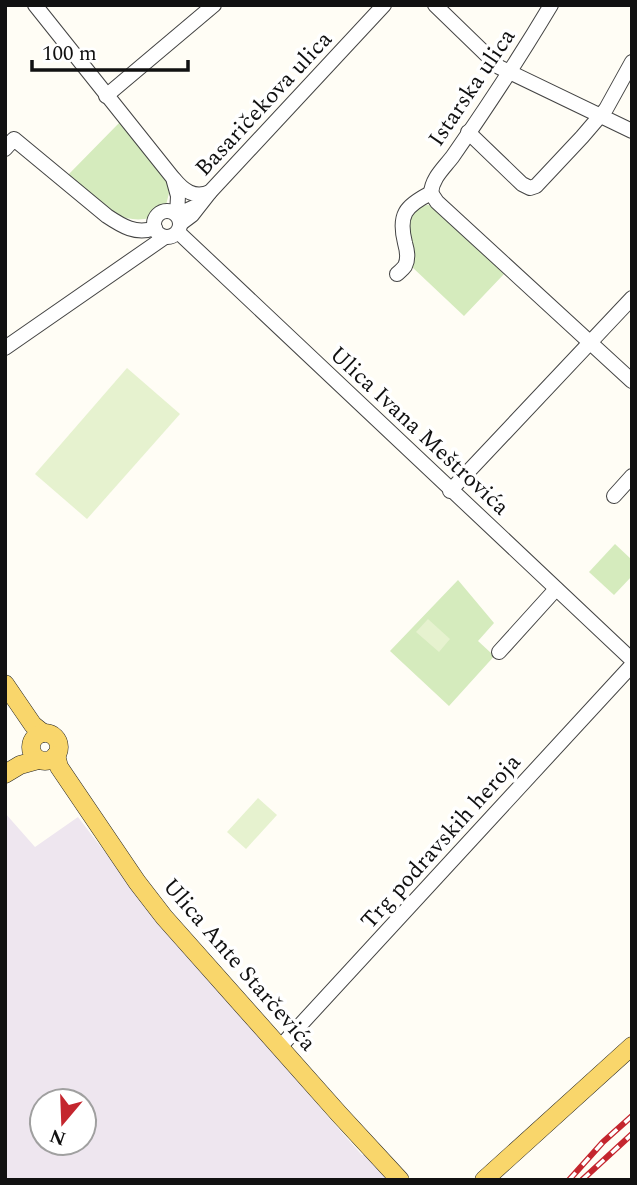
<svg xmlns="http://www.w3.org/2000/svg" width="637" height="1185" viewBox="0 0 637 1185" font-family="Spectral,serif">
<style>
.industrial{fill:#eee6ef;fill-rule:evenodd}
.green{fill:#d5ebbd}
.pitch{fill:#e6f2cf}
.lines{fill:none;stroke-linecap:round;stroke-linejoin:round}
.minor-casing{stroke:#444;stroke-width:16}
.major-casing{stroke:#222;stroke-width:19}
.minor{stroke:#fff;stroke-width:14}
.major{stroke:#f9d66b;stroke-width:18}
.rail-casing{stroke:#c4262e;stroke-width:6}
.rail{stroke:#fff;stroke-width:3.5;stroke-dasharray:10;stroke-linecap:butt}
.labels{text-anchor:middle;stroke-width:7;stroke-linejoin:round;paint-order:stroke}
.street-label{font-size:23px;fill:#111;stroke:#fff}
</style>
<rect width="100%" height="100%" fill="#fffdf5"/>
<!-- industrial -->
<path class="industrial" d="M5,813L35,847L78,817L137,894L330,1119L362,1155H366L372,1161L388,1180H5ZM42,1101H84V1143H42Z"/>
<!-- green -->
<g class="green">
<path d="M120,122L166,179L169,193L166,205C158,207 155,210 151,218C113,226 94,198 68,175Z"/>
<path d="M428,205L436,207L504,274L464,316L411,266C409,246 398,206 428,205Z"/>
<path d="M615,544L632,560V576L614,595L589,572Z"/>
<path d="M458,580L494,623L478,641L491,653H497L449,706L390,651Z"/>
</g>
<!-- pitch -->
<g class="pitch">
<path d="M127,368L180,414L87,519L35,474Z"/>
<path d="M428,619L450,639L439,652L416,632Z"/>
<path d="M258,798L277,815L246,849L227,832Z"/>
</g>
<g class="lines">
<!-- minor casing -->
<g class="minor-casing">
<g id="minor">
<path d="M35,5L173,178L178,196L177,215L194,207"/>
<path d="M435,5L499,67L632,131"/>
<path d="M106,96L214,5"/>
<path d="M468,132L522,184L530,188L536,186L582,137L606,109L632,62"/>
<path d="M5,149L14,139L107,216C122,226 136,235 155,228"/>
<path d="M174,179C183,190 194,199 210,192"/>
<path d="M431,193C432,178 444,168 453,156C487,107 520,57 551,5"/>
<circle cx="167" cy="224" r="13"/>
<path d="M180,224L192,215L210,192L384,5"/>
<path d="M178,232L632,660"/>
<path d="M397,274C400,271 403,269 405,266C409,258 407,250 405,243C398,215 405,206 431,193L437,202L632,381"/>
<path d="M5,348L165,237"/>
<path d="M450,491L632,298"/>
<path d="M614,496L632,476"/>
<path d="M499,652L556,589"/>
<path d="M280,1047L632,665"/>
</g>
</g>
<!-- major casing -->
<g class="major-casing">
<g id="major">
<path d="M5,684L33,725L43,733"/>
<circle cx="45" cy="747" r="14"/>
<path d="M56,755L59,767L137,882L164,917L339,1114L400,1180"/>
<path d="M5,774L20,765L38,760"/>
<path d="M484,1180L632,1046"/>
</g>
</g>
<!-- minor -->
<use href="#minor" class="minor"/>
<!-- major -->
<use href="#major" class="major"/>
<!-- rail casing -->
<g class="rail-casing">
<g id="rail">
<path d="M569,1180L603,1142L632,1116"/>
<path d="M582,1180L632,1134"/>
</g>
</g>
<!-- rail -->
<use href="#rail" class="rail"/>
</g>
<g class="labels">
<!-- street labels -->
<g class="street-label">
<text transform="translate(471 87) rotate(-56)" y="8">Istarska ulica</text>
<text transform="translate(263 103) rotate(-47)" y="8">Basaričekova ulica</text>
<text transform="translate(420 430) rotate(43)" y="8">Ulica Ivana Meštrovića</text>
<text transform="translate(440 841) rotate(-48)" y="8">Trg podravskih heroja</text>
<text transform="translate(240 964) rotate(49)" y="8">Ulica Ante Starčevića</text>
</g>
</g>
<!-- border -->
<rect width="637" height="1185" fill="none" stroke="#111111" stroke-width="14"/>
<!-- north arrow -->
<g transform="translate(63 1122) rotate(199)"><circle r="33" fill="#ffffff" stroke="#a0a0a0" stroke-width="2"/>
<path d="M0-5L12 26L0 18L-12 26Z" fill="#c4262e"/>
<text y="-10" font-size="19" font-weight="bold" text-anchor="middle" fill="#111111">N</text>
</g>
<!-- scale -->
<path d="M32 60v10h156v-10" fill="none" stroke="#111111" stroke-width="3.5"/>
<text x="42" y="60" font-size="21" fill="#111111" stroke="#ffffff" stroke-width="5" paint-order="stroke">100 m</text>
</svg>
